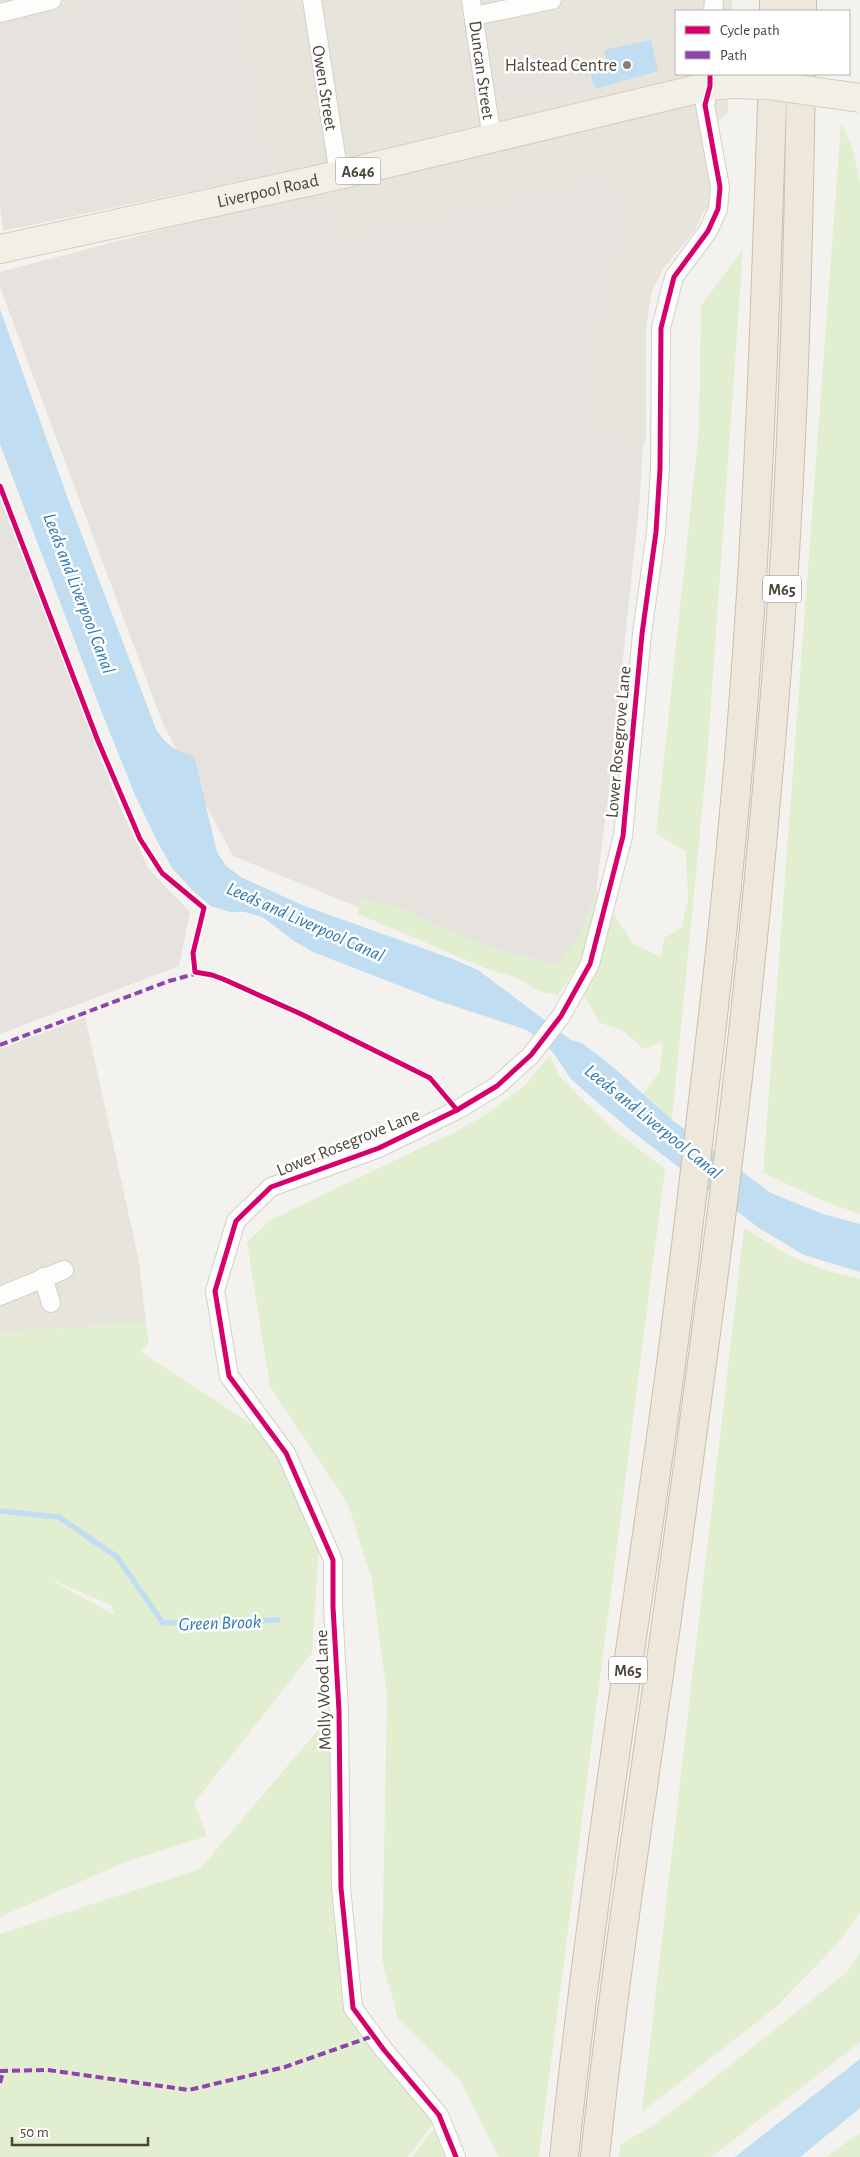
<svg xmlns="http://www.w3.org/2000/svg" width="860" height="2157" viewBox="0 0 860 2157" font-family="'Alegreya Sans',sans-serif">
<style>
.residential{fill:#e7e4dc}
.industrial{fill:#e6e2de}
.green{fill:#e1eecf;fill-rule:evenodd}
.parking{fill:#e6e3df}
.water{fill:#c0ddf1}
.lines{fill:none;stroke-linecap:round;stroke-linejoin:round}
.stream{stroke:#c0ddf1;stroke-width:5.5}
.street-casing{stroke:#d2d0cb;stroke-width:20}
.primary-casing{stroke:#d6cebb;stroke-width:30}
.highway-casing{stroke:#ccbfa9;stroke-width:30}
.street{stroke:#fdfdfc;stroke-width:18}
.primary{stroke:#f2efe6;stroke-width:28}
.highway{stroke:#ede8db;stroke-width:28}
.primary-bridge-casing{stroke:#d6cebb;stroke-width:30;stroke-linecap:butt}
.primary-bridge{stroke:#f2efe6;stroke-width:28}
.quiet{stroke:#8e44ad;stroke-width:4;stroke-dasharray:8 4;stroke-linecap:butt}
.cycleway-casing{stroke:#fff;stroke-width:8}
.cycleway{stroke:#d6006c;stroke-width:5}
.poi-dot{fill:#868178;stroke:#fff;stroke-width:2}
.labels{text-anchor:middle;stroke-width:5;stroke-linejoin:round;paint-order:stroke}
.shield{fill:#fff;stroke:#817c74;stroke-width:1}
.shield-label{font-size:16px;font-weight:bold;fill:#4b4439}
.poi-label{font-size:18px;fill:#4b4439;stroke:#fff;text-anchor:end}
.street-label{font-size:18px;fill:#4b4439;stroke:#fff}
.water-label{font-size:19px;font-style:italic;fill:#2e7ab2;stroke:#fff}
</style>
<rect width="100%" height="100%" fill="#f4f2ee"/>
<!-- residential -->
<g class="residential">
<path d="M0,0H103L0,23Z"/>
<path d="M236,0H732V11H676V74H729L728,112L716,123L728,183L727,207L704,210L695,230L664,268L652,291L646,327V441L643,444L586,426L607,293L627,227L613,176L336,239L279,199Z"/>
<path d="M85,1017L139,1261L146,1323L0,1332V1049Z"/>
</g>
<!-- industrial -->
<g class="industrial">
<path d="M103,0H236L274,174L3,231L0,205V23Z"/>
<path d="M613,175L627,227L607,293L586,426L643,444L640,497L609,791L596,891L581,934L546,980L461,949L233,856L163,724L0,287V272L279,199L327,189L336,239Z"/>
<path d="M0,498L116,798L148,868L190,912L179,966L0,1034Z"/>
</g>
<!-- green -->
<g class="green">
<path d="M841,124L852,146L860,182V1214L826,1202L763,1173Z"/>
<path d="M743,249L707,760L672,1120L642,1095L659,1073L663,1042L644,1049L622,1030L600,1023L584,995L597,967L614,914L633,944L661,957L664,938L681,928L688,901L686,852L656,833L699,430L701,306Z"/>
<path d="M596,891L603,895L582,961L558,995L538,991L518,978L490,970L358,914L359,898L400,907L440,927L500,950L540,960L556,966L581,933Z"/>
<path d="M550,1055L560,1077L610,1127L665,1169L539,2157H499L461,2081L398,2019L382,1960L387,1695L372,1580L348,1504L270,1387L247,1242L270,1220L459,1130L488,1113L525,1085Z"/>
<path d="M744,1228L792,1257L831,1272L860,1279V1913L838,1943L776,2007L642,2112Z"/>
<path d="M146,1323L149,1342L141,1352L276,1440L320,1531L312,1653L194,1803L207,1836L125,1862L0,1917V1332ZM45,1577L111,1605L115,1615Z"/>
<path d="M329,1717L336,1910L354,2025L433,2123L408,2157H0V1934L200,1869Z"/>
<path d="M860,1953V2042L711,2157H619L621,2144L651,2127L689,2098L847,1972Z"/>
<path d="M434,2130L445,2157H412L431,2132Z"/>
<path d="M860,2133V2157H826Z"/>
</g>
<!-- parking -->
<path class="parking" d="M571,64L574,72L589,68L595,89L536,104L501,105L499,85Z"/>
<!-- water -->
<g class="water">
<path d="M651,40L658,71L595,89L589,68L607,63L604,50Z"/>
<path d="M0,309L67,496L156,729C166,745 176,752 194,756L217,852L226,866L241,877L302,905L450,958L478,970L571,1040L582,1043L613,1067L672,1120L771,1193L823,1214L860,1224V1272L804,1255L759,1228L643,1140L597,1102L571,1079L552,1051L527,1030L439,1001L313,952L294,941L264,918L245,912H230L211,906L193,891L173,869L157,841L135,795L102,713L0,444Z"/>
<path d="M860,2059V2108L800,2157H735Z"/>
</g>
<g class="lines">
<!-- stream -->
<path class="stream" d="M0,1511L59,1517L117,1557L163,1623L278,1620"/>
<!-- street casing -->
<g class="street-casing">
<g id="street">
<path d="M312,0L339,175"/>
<path d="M471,0L492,139"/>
<path d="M713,11L714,0"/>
<path d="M0,13L52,0"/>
<path d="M474,16L552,0"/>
<path d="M43,1277L51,1303"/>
<path d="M0,1296L64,1270"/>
<path d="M456,2157L439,2115L384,2050L353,2008L341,1888L339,1711L333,1607V1560L286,1453L229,1376L215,1291L236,1221L271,1187L379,1148L457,1110L497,1086L531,1055L561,1016L590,964L623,836L642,634L656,532L660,469L661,328L674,277L708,231L718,209L720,187L705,105L710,78"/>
</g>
</g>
<!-- primary casing -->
<g class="primary-casing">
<g id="primary">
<path id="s1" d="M0,249L339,175L710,86L733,84"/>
</g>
</g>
<!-- highway casing -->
<g class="highway-casing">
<g id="highway">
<path d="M774,0V11"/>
<path d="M802,11V0"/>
<path d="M564,2157C589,1916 627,1677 661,1437C677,1323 691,1207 704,1092C720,960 734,827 744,694C760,488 766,281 773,74"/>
<path d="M595,2157C614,1979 641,1802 666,1625C690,1451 715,1277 735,1103C751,967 764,831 775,694C792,488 798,281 801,74"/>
</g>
</g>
<!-- street -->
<use href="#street" class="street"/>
<!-- primary -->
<use href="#primary" class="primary"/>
<!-- highway -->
<use href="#highway" class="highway"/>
<!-- primary-bridge casing -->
<g class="primary-bridge-casing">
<path id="primary-bridge" d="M733,84L767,85L860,98"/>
</g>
<!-- primary-bridge -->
<use href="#primary-bridge" class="primary-bridge"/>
<!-- quiet -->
<g class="quiet">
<path d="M0,1045L169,981L198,973"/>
<path d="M0,2071L48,2070L189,2090L285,2067L373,2036"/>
<path d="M0,2083L3,2072"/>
</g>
<!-- cycleway casing -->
<g class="cycleway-casing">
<g id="cycleway">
<path d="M0,486L98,741L140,839L162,873L204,908L193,953L195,972L212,975L223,979L301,1014L430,1078L457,1110"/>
<path d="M456,2157L439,2115L384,2050L353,2008L341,1888L339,1711L333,1607V1560L286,1453L229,1376L215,1291L236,1221L271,1187L379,1148L457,1110L497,1086L531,1055L561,1016L590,964L623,836L642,634L656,532L660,469L661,328L674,277L708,231L718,209L720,187L705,105L710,86V74"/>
</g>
</g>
<!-- cycleway -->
<use href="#cycleway" class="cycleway"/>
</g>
<!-- markers -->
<circle class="poi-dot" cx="627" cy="65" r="5"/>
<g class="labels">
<!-- shield labels -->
<g class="shield">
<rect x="335.5" y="157.5" width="45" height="27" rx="4"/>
<rect x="763" y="575.5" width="38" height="27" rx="4"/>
<rect x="609" y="1656.5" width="38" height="27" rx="4"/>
</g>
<g class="shield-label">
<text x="358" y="177">A646</text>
<text x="782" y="595">M65</text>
<text x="628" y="1676">M65</text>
</g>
<!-- poi labels -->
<g class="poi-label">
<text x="617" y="71">Halstead Centre</text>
</g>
<!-- street labels -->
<g class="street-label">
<text transform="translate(482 70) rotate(82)" y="6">Duncan Street</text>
<text transform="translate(325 88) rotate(81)" y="6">Owen Street</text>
<text dy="6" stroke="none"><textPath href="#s1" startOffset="274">Liverpool Road</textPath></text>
<text transform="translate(618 742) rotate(-85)" y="6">Lower Rosegrove Lane</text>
<text transform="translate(348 1142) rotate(-22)" y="6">Lower Rosegrove Lane</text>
<text transform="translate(323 1690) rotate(-92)" y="6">Molly Wood Lane</text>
</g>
<!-- water labels -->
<g class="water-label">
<text transform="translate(80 593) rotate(69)" y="7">Leeds and Liverpool Canal</text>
<text transform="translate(306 921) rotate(24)" y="7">Leeds and Liverpool Canal</text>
<text transform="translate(654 1121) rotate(39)" y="7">Leeds and Liverpool Canal</text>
<text transform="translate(220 1622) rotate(-2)" y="7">Green Brook</text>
</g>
</g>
<!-- legend -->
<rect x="675" y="10" width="175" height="65" fill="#ffffff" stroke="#b7b4b0"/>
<rect x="685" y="26" width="25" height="8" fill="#d6006c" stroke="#b7b4b0"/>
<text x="720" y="35" font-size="15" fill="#4b4439">Cycle path</text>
<rect x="685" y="51" width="25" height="8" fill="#8e44ad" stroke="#b7b4b0"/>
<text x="720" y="60" font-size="15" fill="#4b4439">Path</text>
<!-- scale -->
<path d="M12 2137v8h136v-8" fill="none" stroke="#4b4439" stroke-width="2.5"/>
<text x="20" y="2137" font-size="15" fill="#4b4439" stroke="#ffffff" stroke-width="4" paint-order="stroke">50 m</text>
</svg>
